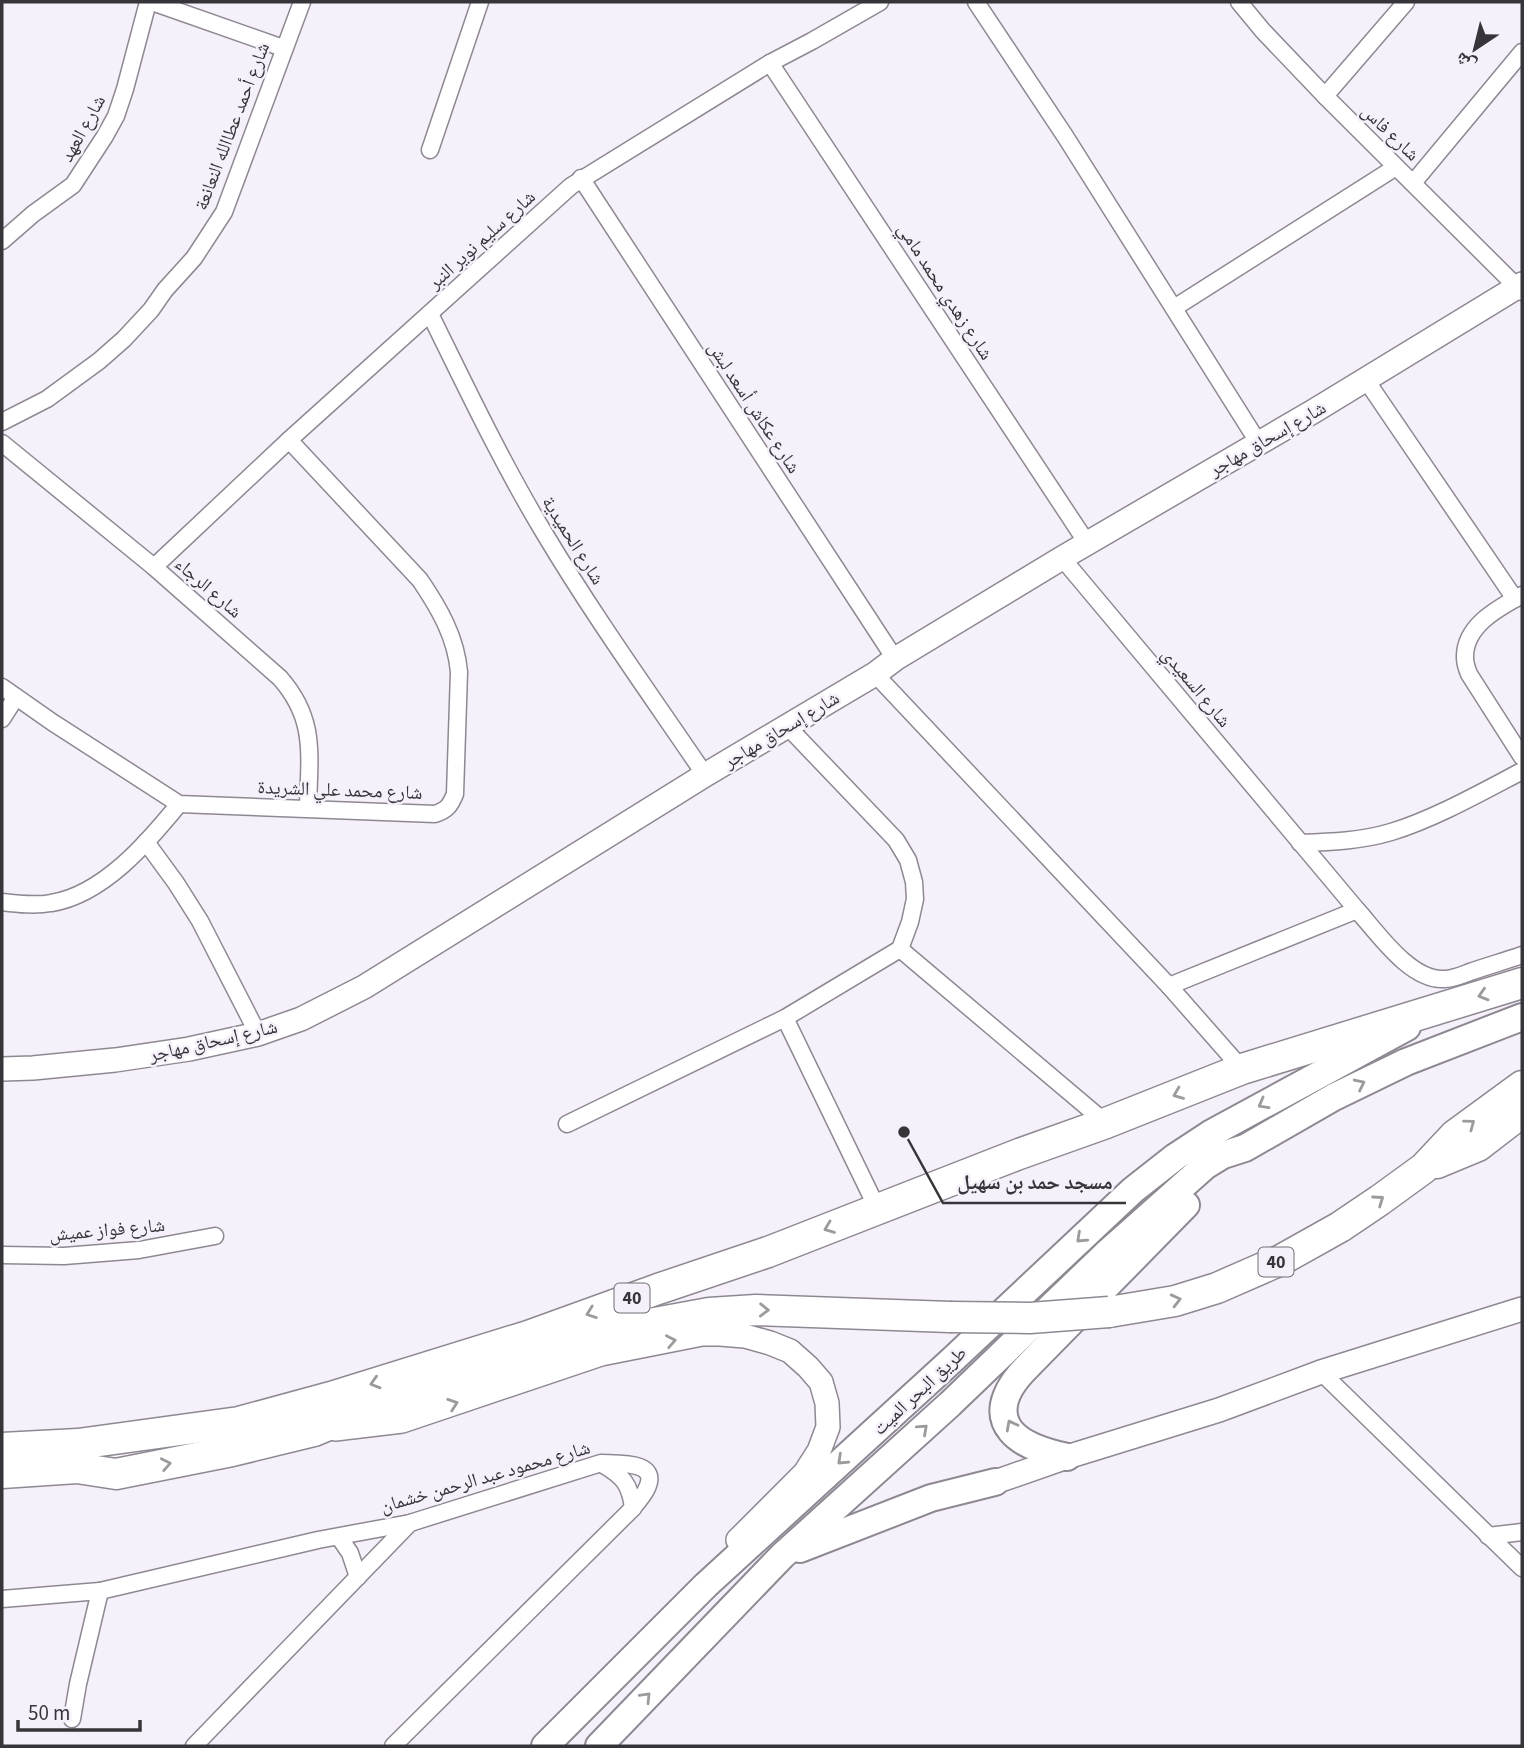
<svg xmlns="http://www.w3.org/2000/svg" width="1524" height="1748" viewBox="0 0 1524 1748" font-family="'Source Sans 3','Noto Naskh Arabic',sans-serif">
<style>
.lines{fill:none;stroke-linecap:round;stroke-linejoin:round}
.street-casing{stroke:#8e8892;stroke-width:19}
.secondary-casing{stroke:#8e8892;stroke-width:26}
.primary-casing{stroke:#8e8892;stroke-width:30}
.highway-casing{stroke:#8e8892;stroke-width:33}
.street{stroke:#fff;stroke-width:16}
.secondary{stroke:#fff;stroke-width:23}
.primary{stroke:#fff;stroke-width:26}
.highway{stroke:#fff;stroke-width:30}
.highway-bridge-casing{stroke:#8e8892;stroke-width:33;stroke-linecap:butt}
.highway-bridge{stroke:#fff;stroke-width:30}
.oneway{stroke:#9b9a9c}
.labels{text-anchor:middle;stroke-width:5;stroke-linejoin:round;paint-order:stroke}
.shield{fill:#f6f0fb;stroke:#706d73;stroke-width:2}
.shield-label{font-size:18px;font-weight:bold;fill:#373539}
.street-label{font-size:19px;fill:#373539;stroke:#f6f0fb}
.leader{fill:none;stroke:#373539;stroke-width:2.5}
.callout-dot{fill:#373539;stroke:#f6f0fb;stroke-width:2.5}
.callout-label{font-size:21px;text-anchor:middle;font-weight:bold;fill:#373539;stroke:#f6f0fb;stroke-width:5;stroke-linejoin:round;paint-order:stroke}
</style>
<rect width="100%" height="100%" fill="#f6f0fb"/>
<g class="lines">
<!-- street casing -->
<g class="street-casing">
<g id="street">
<path d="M152,2L283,48"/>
<path d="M976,2L1065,136L1258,442"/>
<path d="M1239,2L1263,31L1325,96L1522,292"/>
<path d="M770,63L1087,543"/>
<path d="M1325,96L1406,2"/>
<path d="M430,150L480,2"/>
<path d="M581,178L895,659"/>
<path d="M1413,183L1522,52"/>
<path d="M2,241L33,214L73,185L105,136L116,116L125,89L148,2"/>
<path d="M1174,308L1396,167"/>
<path d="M430,314C466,387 501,461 543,531C593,615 650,694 705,775"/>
<path d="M1366,380L1515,599"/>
<path d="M2,422L47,399L99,361L124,339L151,310L165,290L194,258L224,212L302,2"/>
<path d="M2,443L154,567L280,678C317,720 309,756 308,808"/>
<path d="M1062,558L1357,910C1377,932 1410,981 1444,979C1453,979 1462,975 1470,972C1487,966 1505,961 1522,955"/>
<path d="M154,567L289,440L571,186L770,63L812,41L880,2"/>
<path d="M1522,595C1498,608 1464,626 1465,658C1465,663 1467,669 1469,674L1522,757"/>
<path d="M875,674L1169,986L1242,1069"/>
<path d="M2,687L52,722L179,804L435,814C447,810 450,806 455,794L459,672C456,637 439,608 420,580L289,440"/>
<path d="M2,719L16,697"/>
<path d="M146,842L176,883L200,921L258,1034"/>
<path d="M1300,843C1331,842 1361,841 1391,832C1434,819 1482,792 1522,771"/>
<path d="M2,902C18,904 35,906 51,903C103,895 148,842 179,804"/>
<path d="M900,949L1106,1123"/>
<path d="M1169,986L1357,910"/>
<path d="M785,1018L878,1210"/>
<path d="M567,1124L785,1018L900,949L910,922L915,899L914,882L908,860L896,840L786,725"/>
<path d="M2,1255L64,1256L139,1250L215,1236"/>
<path d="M1321,1372L1522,1568"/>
<path d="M602,1464C623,1476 630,1484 633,1508"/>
<path d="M1488,1536L1522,1532"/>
<path d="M339,1537L350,1553L358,1577"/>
<path d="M2,1599L100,1591L318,1540L410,1523L601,1463C617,1464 662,1460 646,1490C643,1496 637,1502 633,1508L393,1746"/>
<path d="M72,1719L78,1684L100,1591"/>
<path d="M194,1746L410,1523"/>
</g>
</g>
<!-- secondary casing -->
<g class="secondary-casing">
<g id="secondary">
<path d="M2,1069L33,1068L115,1060L189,1049L258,1034L301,1019L364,987L705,775L875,674L895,659L1062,558L1314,411L1522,284"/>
<path d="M335,1429L402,1421L601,1354L702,1334H720L745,1336L770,1343L790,1351L808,1367L821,1382L827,1403L828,1427L819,1451L805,1473L738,1540"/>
<path d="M995,1482L1067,1457L1219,1410L1321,1372L1522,1309"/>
</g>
</g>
<!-- primary casing -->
<g class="primary-casing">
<g id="primary">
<path d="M1067,1457C1049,1453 1023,1446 1011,1431C993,1409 1011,1383 1027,1367L1186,1205"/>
<path d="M800,1549L931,1498L995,1482"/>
<path d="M545,1746L706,1585L951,1361L1133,1190L1175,1157L1210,1134L1407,1027"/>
<path d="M599,1746L782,1556L950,1404L1106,1254L1205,1166L1223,1155L1245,1148L1334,1097L1406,1062L1522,1017"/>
</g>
</g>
<!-- highway casing -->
<g class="highway-casing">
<g id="highway">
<path d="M1437,1163L1478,1146L1522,1112"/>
<path d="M1109,1312L1175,1301L1217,1288L1281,1260L1340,1227L1380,1200L1424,1168L1455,1135L1522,1086"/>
<path d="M2,1448L78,1444L239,1422L331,1397L528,1336L658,1289L768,1252L1019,1154L1106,1123L1242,1069L1522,983"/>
<path d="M2,1473L77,1468L116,1474L232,1451L314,1431L374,1406L408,1398L542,1352L633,1327L709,1313L756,1310L950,1317"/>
</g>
</g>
<!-- street -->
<use href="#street" class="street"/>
<!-- secondary -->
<use href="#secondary" class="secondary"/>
<!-- primary -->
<use href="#primary" class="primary"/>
<!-- highway -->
<use href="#highway" class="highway"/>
<!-- highway-bridge casing -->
<g class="highway-bridge-casing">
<path id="highway-bridge" d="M950,1317L1030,1318L1109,1312"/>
</g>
<!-- highway-bridge -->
<use href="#highway-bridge" class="highway-bridge"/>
</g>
<!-- one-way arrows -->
<defs><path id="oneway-chevron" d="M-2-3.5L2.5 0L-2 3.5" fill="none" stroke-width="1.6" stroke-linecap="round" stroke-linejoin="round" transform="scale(1.75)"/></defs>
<g class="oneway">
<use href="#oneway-chevron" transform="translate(1483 995) rotate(163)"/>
<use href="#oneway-chevron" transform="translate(1360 1084) rotate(-26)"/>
<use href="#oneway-chevron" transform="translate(1178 1094) rotate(158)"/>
<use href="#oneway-chevron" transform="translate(1263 1104) rotate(151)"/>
<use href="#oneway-chevron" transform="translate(1470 1124) rotate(-37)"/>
<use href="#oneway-chevron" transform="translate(1379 1200) rotate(-35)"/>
<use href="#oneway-chevron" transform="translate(829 1228) rotate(159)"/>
<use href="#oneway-chevron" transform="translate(1081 1238) rotate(137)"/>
<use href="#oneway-chevron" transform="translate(1176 1300) rotate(-14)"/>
<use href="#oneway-chevron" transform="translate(764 1310) rotate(1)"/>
<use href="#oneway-chevron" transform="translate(591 1313) rotate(160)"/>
<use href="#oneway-chevron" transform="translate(671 1341) rotate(-11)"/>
<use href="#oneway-chevron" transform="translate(375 1383) rotate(163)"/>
<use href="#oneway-chevron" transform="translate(453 1404) rotate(-19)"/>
<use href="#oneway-chevron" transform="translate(1011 1425) rotate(-118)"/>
<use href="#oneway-chevron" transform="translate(923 1429) rotate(-42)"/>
<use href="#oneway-chevron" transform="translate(842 1460) rotate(137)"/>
<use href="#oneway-chevron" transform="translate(166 1464) rotate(-11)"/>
<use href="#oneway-chevron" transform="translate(646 1697) rotate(-46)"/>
</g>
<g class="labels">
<!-- shield labels -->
<g class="shield">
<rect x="1258.5" y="1247.5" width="35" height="29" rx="5"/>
<rect x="614.5" y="1283.5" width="35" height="29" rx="5"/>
</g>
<g class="shield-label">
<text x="1276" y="1268">40</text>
<text x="632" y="1304">40</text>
</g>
<!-- street labels -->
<g class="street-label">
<text transform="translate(231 126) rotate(-69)" y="7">شارع أحمد عطاالله النعانعة</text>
<text transform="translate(82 128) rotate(-61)" y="7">شارع العهد</text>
<text transform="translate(1391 132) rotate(44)" y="7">شارع فاس</text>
<text transform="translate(481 239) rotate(-42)" y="7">شارع سليم نوير النبر</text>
<text transform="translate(946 291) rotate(57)" y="7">شارع زهدي محمد مامي</text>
<text transform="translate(755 407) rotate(57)" y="7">شارع عكاش أسعد لبش</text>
<text transform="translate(1267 438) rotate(-30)" y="7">شارع إسحاق مهاجر</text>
<text transform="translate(574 540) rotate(58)" y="7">شارع الحميدية</text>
<text transform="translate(209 587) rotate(41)" y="7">شارع الرجاء</text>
<text transform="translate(1197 687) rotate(50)" y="7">شارع السعيدي</text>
<text transform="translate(781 729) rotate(-31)" y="7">شارع إسحاق مهاجر</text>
<text transform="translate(340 789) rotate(2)" y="7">شارع محمد علي الشريدة</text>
<text transform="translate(213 1040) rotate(-13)" y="7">شارع إسحاق مهاجر</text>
<text transform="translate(107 1229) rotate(-5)" y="7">شارع فواز عميش</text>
<text transform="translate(919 1390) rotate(-43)" y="7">طريق البحر الميت</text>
<text transform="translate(485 1476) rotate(-16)" y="7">شارع محمود عبد الرحمن خشمان</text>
</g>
</g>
<!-- callouts -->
<path class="leader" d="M904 1132L943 1203H1126"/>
<circle class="callout-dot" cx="904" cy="1132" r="7"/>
<g class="callout-label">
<text x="1035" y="1189">مسجد حمد بن سهيل</text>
</g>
<!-- border -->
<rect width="1524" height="1748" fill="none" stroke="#373539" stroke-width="7"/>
<!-- north arrow -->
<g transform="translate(1475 49) rotate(215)" stroke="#f6f0fb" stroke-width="5" paint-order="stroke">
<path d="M0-5L12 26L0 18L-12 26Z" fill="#373539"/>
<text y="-10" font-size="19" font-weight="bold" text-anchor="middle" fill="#373539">ش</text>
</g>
<!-- scale -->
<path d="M18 1720v10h122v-10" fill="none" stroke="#373539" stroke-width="3.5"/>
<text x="28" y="1720" font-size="21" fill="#373539" stroke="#f6f0fb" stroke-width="5" paint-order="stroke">50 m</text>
</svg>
